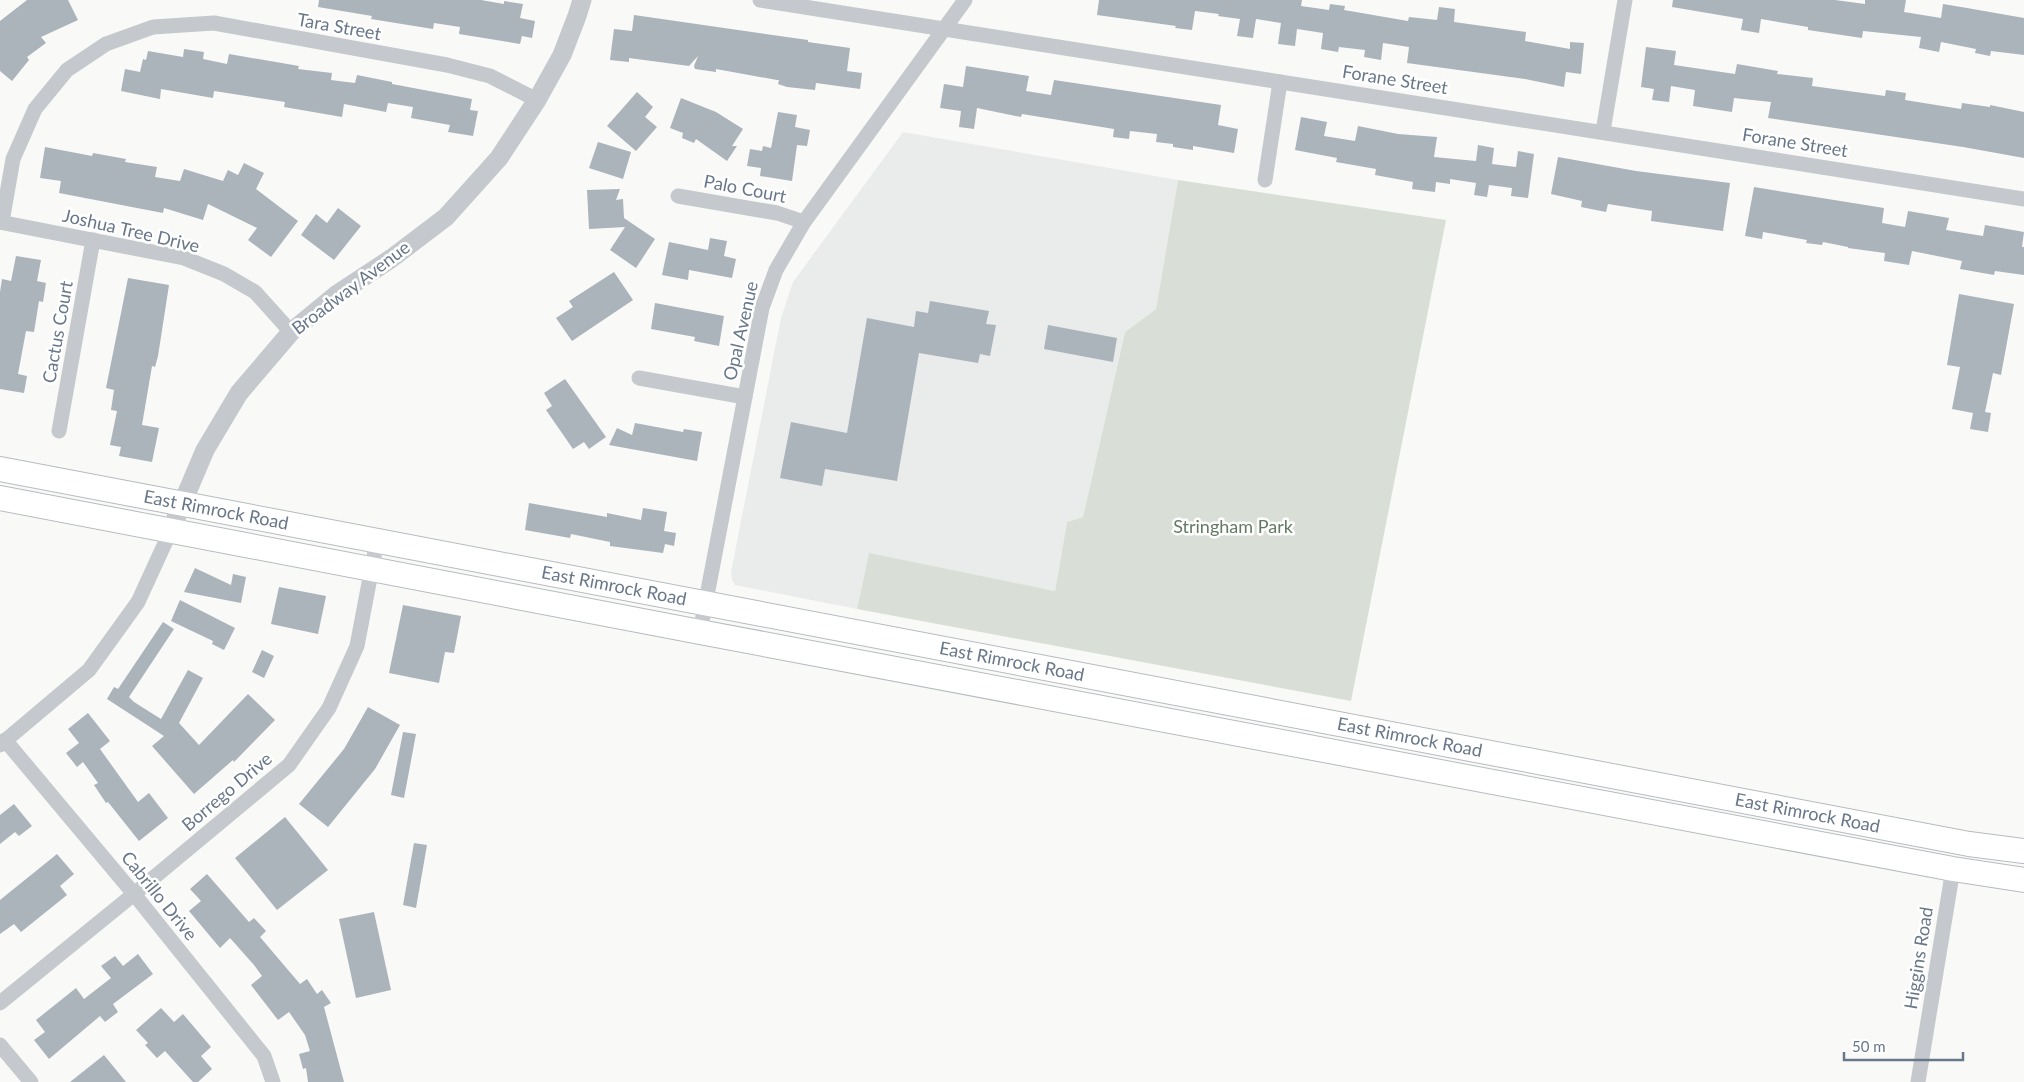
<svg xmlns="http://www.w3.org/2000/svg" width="2024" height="1082" viewBox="0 0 2024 1082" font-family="Lato,sans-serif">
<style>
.built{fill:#eaeceb}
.green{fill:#d9dfd6}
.building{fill:#abb3bb}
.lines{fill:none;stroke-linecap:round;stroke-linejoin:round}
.primary-casing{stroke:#b6bbc0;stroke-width:26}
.minor{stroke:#c5c9cd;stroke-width:15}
.tertiary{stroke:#c5c9cd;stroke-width:19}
.primary{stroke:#fff;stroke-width:24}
.labels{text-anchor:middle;stroke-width:5;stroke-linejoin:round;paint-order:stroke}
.street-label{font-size:18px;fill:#687789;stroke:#fff}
.park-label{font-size:18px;fill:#657a63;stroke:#fff}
</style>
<rect width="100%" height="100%" fill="#f9faf7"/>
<!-- built -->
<path class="built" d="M903,132L1178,180L1156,309L1125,332L1083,517L1067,522L1055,591L869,554L857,609L735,585L732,580L731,572L781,318L793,282Z"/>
<!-- green -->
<path class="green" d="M1178,180L1446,220L1351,701L857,609L869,553L1055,591L1067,522L1083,517L1125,332L1156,309Z"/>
<!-- building -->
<g class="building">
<path d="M27,0H68L78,20L41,37L46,43L27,57L29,60L12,81L0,71V21Z"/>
<path d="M319,0H481L504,4V1L523,4L520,18L535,21L532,38L522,36L520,44L459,34L460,27L434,23L433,29L371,19L372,16L318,7Z"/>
<path d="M1099,0H1302L1301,6L1329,10L1330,4L1345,6L1344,10L1408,21L1409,17L1437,20L1439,7L1455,9L1454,22L1526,32L1525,41L1570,49V42L1584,43L1581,74L1566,72L1564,87L1525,79L1407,63L1409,47L1383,43L1381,60L1364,57L1365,50L1339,47L1338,52L1321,49L1323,33L1297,29L1295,46L1278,44L1281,23L1256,19L1253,38L1237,36L1240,19L1218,16L1219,14L1195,11L1192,30L1175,28L1176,26L1097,15Z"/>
<path d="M1673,0H1835L1865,4V0H1906L1904,12L1941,18L1943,4L1967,8L2024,18V55L1991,51L1990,56L1975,53L1976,49L1941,42L1939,52L1919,48L1921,37L1863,31L1862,38L1808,30V27L1761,19L1759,33L1741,30L1743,19L1672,7Z"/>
<path d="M634,15L808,40V42L850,48L847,71L862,73L860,89L816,83L815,90L787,87L778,84L779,80H777L716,69V72L695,69L694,66L698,56L689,66L629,58V62L610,60L614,29L632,31Z"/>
<path d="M1646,47L1676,51L1674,65L1735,74L1737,64L1778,71L1777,74L1813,78L1812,86L1885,96L1886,90L1906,93L1905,100L1961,109L1962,103L1990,107V105L2024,112V158L1963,147L1768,118L1771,102L1734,98L1732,112L1693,106L1695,90L1671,86L1669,102L1652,100L1654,89L1641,87Z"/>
<path d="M184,49L204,52L203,59L227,64L229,54L299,66L298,69L332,73L331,80L355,83L357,75L392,82V84L472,99L470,110L478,111L473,136L448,132L450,125L411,118L413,107L388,103L386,112L344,104L342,117L284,107L285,102L214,91L213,98L161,89L160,99L121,91L125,69L140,72L143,59L146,60L148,51L183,57Z"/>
<path d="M966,66L1029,76L1026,91L1051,95L1054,80L1221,105L1218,125L1238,129L1234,153L1193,146V150L1173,147V144L1156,142L1157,134L1130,131L1129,139L1113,137L1114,129L1022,114L1021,117L977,108L974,129L959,127L961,111L940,108L944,84L963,87Z"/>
<path d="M637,92L653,107L645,117L657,127L636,151L607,126Z"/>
<path d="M681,98L716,112L743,129L732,146H737L727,161L696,139L694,143L682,138L683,133L670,128Z"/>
<path d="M778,112L797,115L795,127L810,130L807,146L797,145L792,181L760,176L761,168L747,166L750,149L762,151L763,146L771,148Z"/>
<path d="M1301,117L1327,122L1324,136L1355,141L1358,126L1398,134L1437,137L1434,157L1476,161L1478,145L1494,148L1492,164L1516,167L1518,151L1534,154L1528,198L1511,196L1512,188L1489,185L1487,197L1474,195L1476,183L1450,179V184L1436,182L1435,192L1412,189L1413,182L1375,175L1376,169L1336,162L1337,158L1295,150Z"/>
<path d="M598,142L631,152L623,179L589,168Z"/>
<path d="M45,147L92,156L93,153L126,159L125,162L157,167L155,177L180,181L184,169L223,181L228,170L238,175L244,163L264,173L256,189L298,221L271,257L248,240L257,228L208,204L203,220L164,208L163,213L59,193L61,181L40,178Z"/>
<path d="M1558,157L1636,171L1730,183L1723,231L1651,221L1652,211L1608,204L1606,212L1581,207L1582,201L1551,194Z"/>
<path d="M1754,187L1884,208L1882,223L1905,227L1908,211L1949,218L1946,230L1983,236L1985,225L2024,232L2022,247H2024V275L1995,271L1994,275L1960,269L1962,261L1912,251L1909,265L1884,261L1885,253L1848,248V247L1823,242L1822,245L1806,243L1807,240L1763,232L1762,239L1745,236Z"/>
<path d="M620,189L616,200L623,199L624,218L655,239L636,268L610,250L625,227L589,229L587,190Z"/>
<path d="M338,208L361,226L334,260L301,235L316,214L327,223Z"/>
<path d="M710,238L727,241L724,256L736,259L732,278L689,270L688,280L662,275L669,242L708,250Z"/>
<path d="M16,256L41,260L37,281L46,283L43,302L39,301L34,332L26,331L18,374L27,376L24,393L0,389V292L2,279L11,281Z"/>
<path d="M614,272L633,300L572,341L556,318L573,307L569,301Z"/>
<path d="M128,278L169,285L158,356L155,367L152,366L142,425L159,428L152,462L119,456L121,447L110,445L117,411L111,410L114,390L106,388Z"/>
<path d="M1959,294L2014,304L2001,375L1993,373L1985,412L1991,413L1988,432L1970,429L1973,413L1952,409L1960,367L1947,365Z"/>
<path d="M930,301L989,311L986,324L996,325L990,356L980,354L978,363L919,353L897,481L825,469L822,486L780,478L791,422L847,433L867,318L914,327L916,311L928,313Z"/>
<path d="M655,303L724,316L719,346L694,341L695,337L651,329Z"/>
<path d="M1048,325L1117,338L1113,362L1044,349Z"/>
<path d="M565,379L606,437L589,449L584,442L573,449L546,410L552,406L544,393Z"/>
<path d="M635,423L683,432L684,429L702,432L697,461L609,445L617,428L632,435Z"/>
<path d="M529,503L607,517V513L641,520L643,508L667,512L664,531L676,533L674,546L665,544L663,553L610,546V542L571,534L570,538L525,530Z"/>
<path d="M195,568L231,585L233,574L246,577L241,603L184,592Z"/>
<path d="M279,587L326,596L318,634L271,624Z"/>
<path d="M180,600L235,628L224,650L212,644L213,641L171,621Z"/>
<path d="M403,605L461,616L454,653L445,652L439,683L389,673Z"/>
<path d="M163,622L174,629L129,697L134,702L161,719L188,670L203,678L179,723L199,745L248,694L275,720L234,762L233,760L194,794L152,746L164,736L107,699L114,687L118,689Z"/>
<path d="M262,650L274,656L264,678L252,672Z"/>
<path d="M368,707L400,725L375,769L328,827L299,804L344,749Z"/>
<path d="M88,713L110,741L100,749L138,802L149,793L168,818L139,841L108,802L106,803L94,785L98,783L83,762L77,767L66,753L79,743L68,729Z"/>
<path d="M403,732L416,734L404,798L391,795Z"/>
<path d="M14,804L32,826L19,836L15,832L0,844V815Z"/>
<path d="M285,817L328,870L277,910L235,858Z"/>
<path d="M414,843L427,845L416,908L403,905Z"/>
<path d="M57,854L74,874L60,886L67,895L21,932L14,924L0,934V900Z"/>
<path d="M207,874L249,922L254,918L266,931L260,937L300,984L307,979L317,994L322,990L331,1003L324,1007L344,1082H308L306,1068L303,1069L299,1054L310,1051L305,1035L289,1012L278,1020L251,985L262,976L254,965L230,938L220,948L189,911L201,901L190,889Z"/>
<path d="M374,912L391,990L356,998L339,919Z"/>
<path d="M138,954L153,974L113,1004L118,1012L105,1022L100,1016L49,1059L34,1040L45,1032L36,1020L76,988L84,999L111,978L101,966L115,956L123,966Z"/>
<path d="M161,1008L174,1022L183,1014L211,1047L201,1056L212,1069L198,1082H193L165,1051L157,1058L145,1045L148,1043L136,1030Z"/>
<path d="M104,1055L126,1082H70Z"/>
</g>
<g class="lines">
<!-- primary casing -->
<g class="primary-casing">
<g id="primary">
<path id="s1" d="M0,469L1969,844L2024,851"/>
<path d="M0,498L700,632L1953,869L2024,880"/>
</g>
</g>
<!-- minor -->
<g class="minor">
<path d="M760,0L2024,199"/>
<path d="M1603,131L1625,0"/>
<path d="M1265,180L1280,82"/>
<path d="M678,196L777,213L804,222"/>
<path d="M0,222L184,258L224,274L255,292L291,332"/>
<path d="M2,222L13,159L35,109L67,70L106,44L153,27L214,23L447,65L490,76L537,100"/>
<path d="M639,378L745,397"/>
<path d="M59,431L93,240"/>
<path d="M700,632L762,308L776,270L804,222L965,0"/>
<path d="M5,740L134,894L264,1056L273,1082"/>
<path d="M0,745L89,670L138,602L171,530"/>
<path d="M0,1003L134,894L289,765L329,708L357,646L377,541"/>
<path d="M0,1045L31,1082"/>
<path d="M1918,1082L1953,869"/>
</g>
<!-- tertiary -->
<path class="tertiary" d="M171,530L205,450L239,393L291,332L336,295L392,258L446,217L499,158L537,100L562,55L577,16L582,0"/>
<!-- primary -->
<use href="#primary" class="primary"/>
</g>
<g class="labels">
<!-- street labels -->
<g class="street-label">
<text transform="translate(339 27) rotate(10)" y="6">Tara Street</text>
<text transform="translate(1395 80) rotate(9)" y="6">Forane Street</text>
<text transform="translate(1795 143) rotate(9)" y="6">Forane Street</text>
<text transform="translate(745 189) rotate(11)" y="6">Palo Court</text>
<text transform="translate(131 231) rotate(13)" y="6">Joshua Tree Drive</text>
<text transform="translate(351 288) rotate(-37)" y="6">Broadway Avenue</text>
<text transform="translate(741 331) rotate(-77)" y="6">Opal Avenue</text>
<text transform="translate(58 332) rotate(-80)" y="6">Cactus Court</text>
<text dy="6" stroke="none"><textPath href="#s1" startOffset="220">East Rimrock Road</textPath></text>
<text dy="6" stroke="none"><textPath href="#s1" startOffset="625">East Rimrock Road</textPath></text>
<text dy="6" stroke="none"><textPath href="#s1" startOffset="1030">East Rimrock Road</textPath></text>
<text dy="6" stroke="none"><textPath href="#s1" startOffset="1435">East Rimrock Road</textPath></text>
<text transform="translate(227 792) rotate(-40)" y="6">Borrego Drive</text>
<text dy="6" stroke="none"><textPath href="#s1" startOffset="1840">East Rimrock Road</textPath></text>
<text transform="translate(159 896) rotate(51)" y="6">Cabrillo Drive</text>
<text transform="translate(1919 958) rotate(-81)" y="6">Higgins Road</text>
</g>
<!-- park labels -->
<g class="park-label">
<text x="1233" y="533">Stringham Park</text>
</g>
</g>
<!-- scale -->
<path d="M1844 1052v8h119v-8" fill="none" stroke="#687789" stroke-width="2.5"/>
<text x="1852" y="1052" font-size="15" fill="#687789" stroke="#ffffff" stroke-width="4" paint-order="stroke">50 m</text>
</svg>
